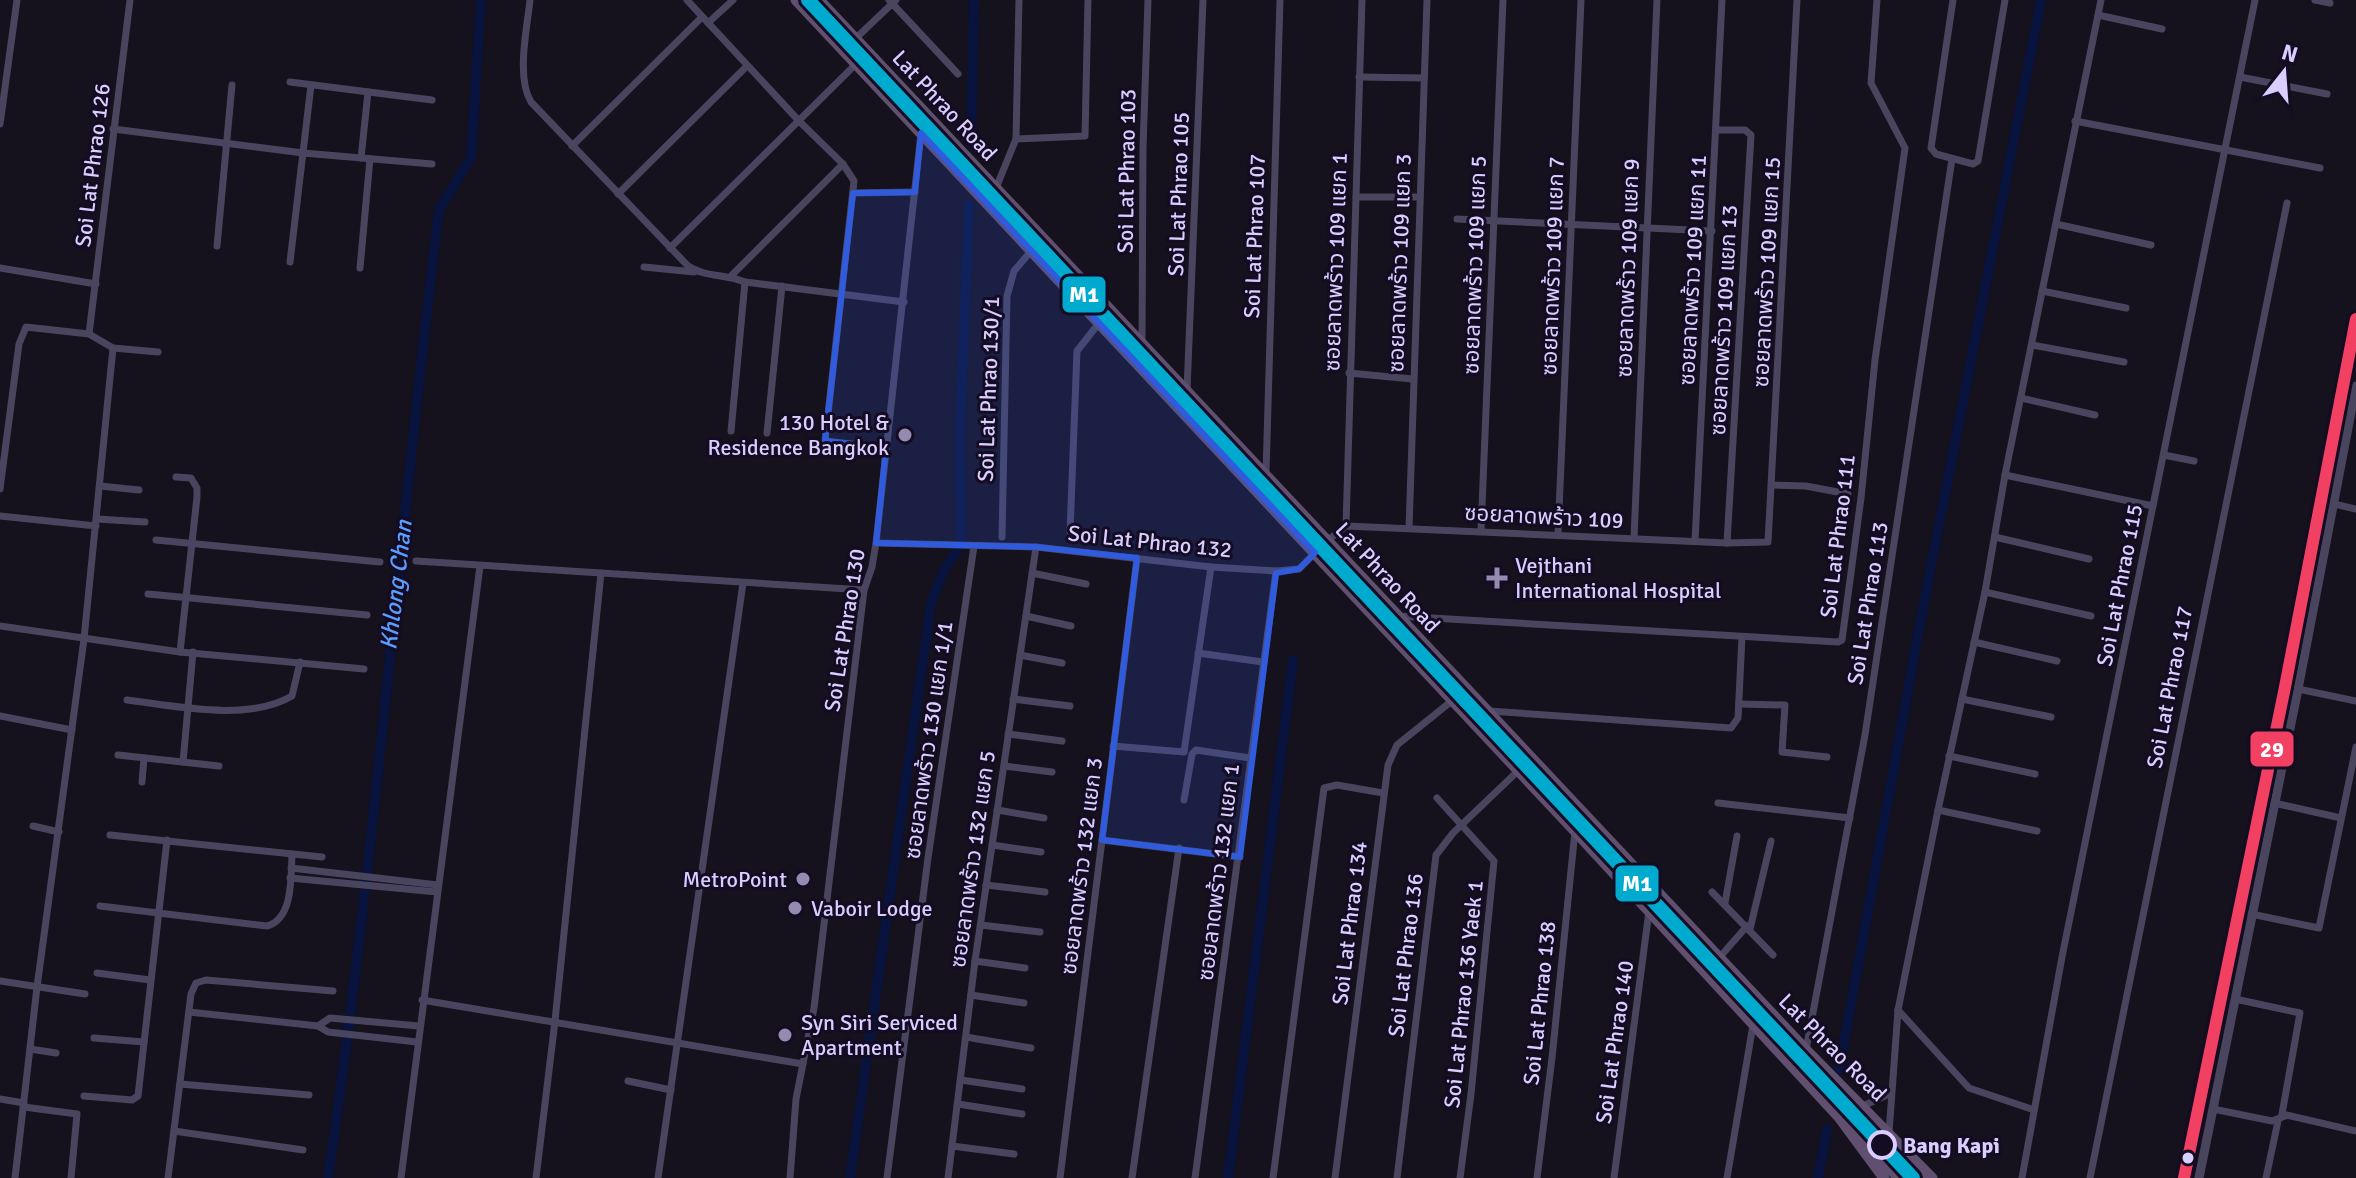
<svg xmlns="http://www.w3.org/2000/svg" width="2356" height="1178" viewBox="0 0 2356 1178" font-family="Signika,'Noto Sans Thai',sans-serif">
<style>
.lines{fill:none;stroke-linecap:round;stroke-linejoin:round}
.canal{stroke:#08143d;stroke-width:10}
.minor{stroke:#4a455e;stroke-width:7}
.tertiary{stroke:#4a455e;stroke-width:9}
.primary{stroke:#604f6f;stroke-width:11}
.bus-1-casing{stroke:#130c22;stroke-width:18}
.bus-1{stroke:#f24062;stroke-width:12}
.metro-1-casing{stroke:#130c22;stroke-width:20}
.metro-1{stroke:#00a9ce;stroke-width:14}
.marked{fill:#305bdc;fill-opacity:0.2;stroke:#305bdc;stroke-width:6;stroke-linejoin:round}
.poi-dot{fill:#958bb0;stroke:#130c22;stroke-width:3}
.stop-dot{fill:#130c22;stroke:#dacdff;stroke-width:4}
.bus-dot{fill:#dacdff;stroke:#130c22;stroke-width:3}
.labels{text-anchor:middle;stroke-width:6;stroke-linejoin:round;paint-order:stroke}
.street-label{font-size:22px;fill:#dacdff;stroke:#130c22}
.poi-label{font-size:22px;fill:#dacdff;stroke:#130c22;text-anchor:start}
.stop-label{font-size:22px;font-weight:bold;fill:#dacdff;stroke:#130c22;text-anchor:start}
.water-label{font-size:24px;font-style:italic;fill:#5b9dff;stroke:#130c22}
.line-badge{stroke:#130c22;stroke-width:3}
.badge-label{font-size:22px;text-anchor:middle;font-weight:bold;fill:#fff}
</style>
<rect width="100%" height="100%" fill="#15111d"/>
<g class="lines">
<!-- canal -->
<g class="canal">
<path d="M971,144L974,0"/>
<path d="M1839,1070L1922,613L2041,0"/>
<path d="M328,1178C375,857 399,532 439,210L471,157L481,0"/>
<path d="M850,1178L931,603L944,570L961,544L960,432L969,205"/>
<path d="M1228,1178L1293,660"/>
<path d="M1818,1178L1827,1129"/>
</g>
<!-- minor -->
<g class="minor">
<path d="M530,0C527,29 516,77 531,102L688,266C704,277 726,274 745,282L904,302"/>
<path d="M687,0L799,121L843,164L854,181L825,441L886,448"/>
<path d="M889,0L958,74"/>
<path d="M1953,0L1931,148L1936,154L1973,164L1978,161L2005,0"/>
<path d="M2315,0L2330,3"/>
<path d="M2098,15L2162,29"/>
<path d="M708,23L733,0"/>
<path d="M855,39L896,0"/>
<path d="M1359,77L1424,78"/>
<path d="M2240,77L2327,94"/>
<path d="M290,82L432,100"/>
<path d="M2075,121L2320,168"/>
<path d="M0,124L17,0"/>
<path d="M113,129L303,153L432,164"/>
<path d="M1717,130H1745L1751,135L1727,543"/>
<path d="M1016,139L1085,136L1088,0"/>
<path d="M572,146L702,17"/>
<path d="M361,158L368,92"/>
<path d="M996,188L1016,139L1019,0"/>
<path d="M853,193L915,192"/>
<path d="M618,194L747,66"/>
<path d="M1356,197H1419"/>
<path d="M1457,219L1712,231"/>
<path d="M2056,224L2151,245"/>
<path d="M217,246L232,85"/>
<path d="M670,248L856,64"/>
<path d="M290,262L311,85"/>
<path d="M644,267L694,272"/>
<path d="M0,268L96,284"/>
<path d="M360,268L370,159"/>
<path d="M731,276L843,164"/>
<path d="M2042,291L2126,308"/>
<path d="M89,334L130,0"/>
<path d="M1142,342L1143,148L1148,0"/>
<path d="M2032,345L2124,362"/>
<path d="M1349,373L1412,379"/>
<path d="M1187,390L1203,0"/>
<path d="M2021,398L2095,415"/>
<path d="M731,431L745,282"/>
<path d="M767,433L782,286"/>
<path d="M2164,455L2194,461"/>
<path d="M1266,473L1280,0"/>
<path d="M2005,475L2153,506"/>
<path d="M176,477L191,478L197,488V497L180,652"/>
<path d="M1773,485L1806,486L1848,494"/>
<path d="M100,486L139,490"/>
<path d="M0,489L19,344L26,327L89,334L113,348L158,352"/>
<path d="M2334,504L2356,509"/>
<path d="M0,516L96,526"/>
<path d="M97,519L145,522"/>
<path d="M1346,526L1362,0"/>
<path d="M1409,528L1427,0"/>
<path d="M1481,531L1503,0"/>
<path d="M1070,532L1077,351L1099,323"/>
<path d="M1558,534L1581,0"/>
<path d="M1002,537L1007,296L1014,271L1031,251"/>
<path d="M1995,537L2089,559"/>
<path d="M1634,538L1657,0"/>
<path d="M156,540L380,562"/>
<path d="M1327,541L1346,526L1727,543L1768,542L1797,0"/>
<path d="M1695,541L1722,0"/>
<path d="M876,543L1036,547L1211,567L1276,571L1299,569L1315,553"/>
<path d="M416,561L864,590"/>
<path d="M1032,573L1086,584"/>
<path d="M1985,592L2091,616"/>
<path d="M148,594L367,615"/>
<path d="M1026,616L1071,626"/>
<path d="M1398,616L1838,642L1842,640L1861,498L1875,360L1905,148L1871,83L1877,0"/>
<path d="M0,626L180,652L364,669"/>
<path d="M1974,642L2057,661"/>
<path d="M1198,653L1263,662"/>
<path d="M1020,655L1062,663"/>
<path d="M2298,689L2356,701"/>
<path d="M1013,699L1070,706"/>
<path d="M1962,699L2051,717"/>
<path d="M127,700C175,706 248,722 292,696L300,662"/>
<path d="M1739,704L1785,705L1782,752L1827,757"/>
<path d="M1489,711L1731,728L1738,718L1742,637"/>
<path d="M0,716L72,730"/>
<path d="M1008,734L1062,741"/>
<path d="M1113,746L1184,752L1211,567"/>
<path d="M118,755L219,766"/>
<path d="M1949,756L2035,774"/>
<path d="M183,762L193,652"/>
<path d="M1004,766L1052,772"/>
<path d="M142,782L144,758"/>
<path d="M1437,798L1494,861L1471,1094L1460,1178"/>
<path d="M1184,800L1192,754L1196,750L1250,758"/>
<path d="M1718,803L1850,818"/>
<path d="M2274,803L2341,818"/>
<path d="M997,810L1044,818"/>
<path d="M1938,810L2037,831"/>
<path d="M33,826L59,832"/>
<path d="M110,835L322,857"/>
<path d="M1102,840L1240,857"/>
<path d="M992,845L1041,852"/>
<path d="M291,868L438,885"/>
<path d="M290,878L437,892"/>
<path d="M986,885L1045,892"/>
<path d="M1712,892L1773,955"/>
<path d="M1725,903L1737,836"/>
<path d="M100,906L267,926C293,919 291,878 292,854"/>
<path d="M2251,914L2319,928L2356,747"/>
<path d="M981,925L1040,932"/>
<path d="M1750,929L1771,841"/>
<path d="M1719,958L1747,926"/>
<path d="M975,961L1025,968"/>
<path d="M97,973L150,980"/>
<path d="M0,981L85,994"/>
<path d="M971,995L1024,1003"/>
<path d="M2235,999L2300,1013L2282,1114L2356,1131"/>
<path d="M422,1000L803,1064"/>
<path d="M1898,1010L1969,1088L2034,1110"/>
<path d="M189,1012L318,1026"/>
<path d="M966,1037L1031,1048"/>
<path d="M94,1038L144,1042"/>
<path d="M417,1042L328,1032L318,1026L330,1018L419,1026"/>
<path d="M30,1049L56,1053"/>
<path d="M1806,1050L1865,735L1952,159"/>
<path d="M961,1080L1022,1089"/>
<path d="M628,1081L671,1090"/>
<path d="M180,1084L309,1095"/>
<path d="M84,1096L132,1100L138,1096L167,840"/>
<path d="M0,1099L24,1103"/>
<path d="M958,1104L1022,1114"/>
<path d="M1863,1106L1891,1093"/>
<path d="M24,1107L77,1114L71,1178"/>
<path d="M2213,1109L2272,1121L2285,1116"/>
<path d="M174,1131L303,1150"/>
<path d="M1889,1133L1898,1010L1938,810L1985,592L2005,475L2101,0"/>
<path d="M952,1146L1014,1154"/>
<path d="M15,1178L37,987L84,639L113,348"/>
<path d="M168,1178L191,994L196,983L206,980L333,991"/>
<path d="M401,1178L480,566"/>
<path d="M536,1178L555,1021L601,573"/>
<path d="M658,1178L743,583"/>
<path d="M790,1178L796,1099L814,1008L864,590L872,567L876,543L921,133"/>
<path d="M887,1178L928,858L974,546"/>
<path d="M948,1178L975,961L1036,547"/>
<path d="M1060,1178L1137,558"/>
<path d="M1132,1178L1179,848"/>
<path d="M1195,1178L1276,571"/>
<path d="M1273,1178L1324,788L1337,785L1383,793"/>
<path d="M1335,1178L1388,765L1397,745L1453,700"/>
<path d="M1397,1178L1436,855L1453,833L1519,770"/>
<path d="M1537,1178L1552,1058L1575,831"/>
<path d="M1614,1178L1649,911"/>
<path d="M1727,1178L1753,1025"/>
<path d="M2022,1178L2062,957L2255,0"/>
<path d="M2090,1178L2287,203"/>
<path d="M2266,1178L2278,1121"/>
</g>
<!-- tertiary -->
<g class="tertiary">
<path d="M2184,1178L2285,687L2356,319"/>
<path d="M2199,1178L2298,689L2356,386"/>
</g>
<!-- primary -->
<g class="primary">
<path d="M796,0L1575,831L1839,1117L1884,1178"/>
<path d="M819,0L1806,1050L1932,1178"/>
<path d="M1849,1101L1920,1178"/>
<path d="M1858,1136L1899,1178"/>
</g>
<!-- bus-1 casing -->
<g class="bus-1-casing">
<path id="bus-1" d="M2184,1178L2285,687L2356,319"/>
</g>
<!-- bus-1 -->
<use href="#bus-1" class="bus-1"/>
<!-- metro-1 casing -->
<g class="metro-1-casing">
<path id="metro-1" d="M808,0L1913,1178"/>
</g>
<!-- metro-1 -->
<use href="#metro-1" class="metro-1"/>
</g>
<!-- marked area -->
<path class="marked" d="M921,133L1315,553L1299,569L1276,573L1240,857L1102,840L1137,558L1036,547L876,543L886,448L825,441L853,193L915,192Z"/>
<!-- markers -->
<g class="poi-dot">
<circle cx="905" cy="435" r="8"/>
<path d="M1493 566h8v8h8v8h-8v8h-8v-8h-8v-8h8z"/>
<circle cx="803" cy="879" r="8"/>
<circle cx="795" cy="908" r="8"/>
<circle cx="785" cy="1035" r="8"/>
</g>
<circle class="stop-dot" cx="1882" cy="1145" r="13"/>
<circle class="bus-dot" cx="2188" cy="1158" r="7"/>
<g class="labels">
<!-- street labels -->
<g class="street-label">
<text transform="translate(945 105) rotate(47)" y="8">Lat Phrao Road</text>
<text transform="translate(92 165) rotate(-83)" y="8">Soi Lat Phrao 126</text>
<text transform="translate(1126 171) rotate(-89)" y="8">Soi Lat Phrao 103</text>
<text transform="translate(1178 194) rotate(-88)" y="8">Soi Lat Phrao 105</text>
<text transform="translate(1254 236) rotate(-88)" y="8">Soi Lat Phrao 107</text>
<text transform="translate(1335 262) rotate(-88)" y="8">ซอยลาดพร้าว 109 แยก 1</text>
<text transform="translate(1399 263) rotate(-88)" y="8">ซอยลาดพร้าว 109 แยก 3</text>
<text transform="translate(1474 265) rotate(-88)" y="8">ซอยลาดพร้าว 109 แยก 5</text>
<text transform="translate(1552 266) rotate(-88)" y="8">ซอยลาดพร้าว 109 แยก 7</text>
<text transform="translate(1627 268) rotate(-88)" y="8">ซอยลาดพร้าว 109 แยก 9</text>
<text transform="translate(1692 270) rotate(-87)" y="8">ซอยลาดพร้าว 109 แยก 11</text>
<text transform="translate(1766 272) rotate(-87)" y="8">ซอยลาดพร้าว 109 แยก 15</text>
<text transform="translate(1723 320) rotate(-87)" y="8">ซอยลาดพร้าว 109 แยก 13</text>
<text transform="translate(988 389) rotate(-88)" y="8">Soi Lat Phrao 130/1</text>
<text transform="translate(1544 516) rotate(3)" y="8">ซอยลาดพร้าว 109</text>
<text transform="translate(1837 536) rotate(-83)" y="8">Soi Lat Phrao 111</text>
<text transform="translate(1150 541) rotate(6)" y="8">Soi Lat Phrao 132</text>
<text transform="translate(1388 577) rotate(47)" y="8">Lat Phrao Road</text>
<text transform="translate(2119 585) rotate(-79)" y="8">Soi Lat Phrao 115</text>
<text transform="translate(1867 603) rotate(-81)" y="8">Soi Lat Phrao 113</text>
<text transform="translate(844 630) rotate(-81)" y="8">Soi Lat Phrao 130</text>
<text transform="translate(2169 687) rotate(-79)" y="8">Soi Lat Phrao 117</text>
<text transform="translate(928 740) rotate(-82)" y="8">ซอยลาดพร้าว 130 แยก 1/1</text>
<text transform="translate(972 859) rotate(-82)" y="8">ซอยลาดพร้าว 132 แยก 5</text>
<text transform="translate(1081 866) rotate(-83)" y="8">ซอยลาดพร้าว 132 แยก 3</text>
<text transform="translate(1218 872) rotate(-83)" y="8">ซอยลาดพร้าว 132 แยก 1</text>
<text transform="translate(1349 923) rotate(-83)" y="8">Soi Lat Phrao 134</text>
<text transform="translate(1405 955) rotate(-83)" y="8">Soi Lat Phrao 136</text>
<text transform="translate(1463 994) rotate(-84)" y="8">Soi Lat Phrao 136 Yaek 1</text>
<text transform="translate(1539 1003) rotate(-84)" y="8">Soi Lat Phrao 138</text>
<text transform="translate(1614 1042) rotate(-82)" y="8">Soi Lat Phrao 140</text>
<text transform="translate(1833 1047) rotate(45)" y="8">Lat Phrao Road</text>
</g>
<!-- poi labels -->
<g class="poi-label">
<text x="889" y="430" text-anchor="end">130 Hotel &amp;<tspan x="889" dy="25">Residence Bangkok</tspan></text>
<text x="1515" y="573">Vejthani<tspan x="1515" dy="25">International Hospital</tspan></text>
<text x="787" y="887" text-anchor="end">MetroPoint</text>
<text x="811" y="916">Vaboir Lodge</text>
<text x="801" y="1030">Syn Siri Serviced<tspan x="801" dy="25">Apartment</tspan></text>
</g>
<!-- stop labels -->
<g class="stop-label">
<text x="1903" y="1153">Bang Kapi</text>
</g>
<!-- water labels -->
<g class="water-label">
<text transform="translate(396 585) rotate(-83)" y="8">Khlong Chan</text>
</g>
</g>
<g class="line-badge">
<rect x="1061" y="275" width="46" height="39" rx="8" fill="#00a9ce"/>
<rect x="2249" y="730" width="46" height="38" rx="8" fill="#f24062"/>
<rect x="1614" y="864" width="46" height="39" rx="8" fill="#00a9ce"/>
</g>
<g class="badge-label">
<text x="1084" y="302">M1</text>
<text x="2272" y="757">29</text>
<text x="1637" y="891">M1</text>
</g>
<!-- north arrow -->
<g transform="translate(2284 72) rotate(17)" stroke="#130c22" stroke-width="6" paint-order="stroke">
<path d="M0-6L14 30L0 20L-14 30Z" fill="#dacdff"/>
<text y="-12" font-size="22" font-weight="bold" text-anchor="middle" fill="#dacdff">N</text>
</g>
</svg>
